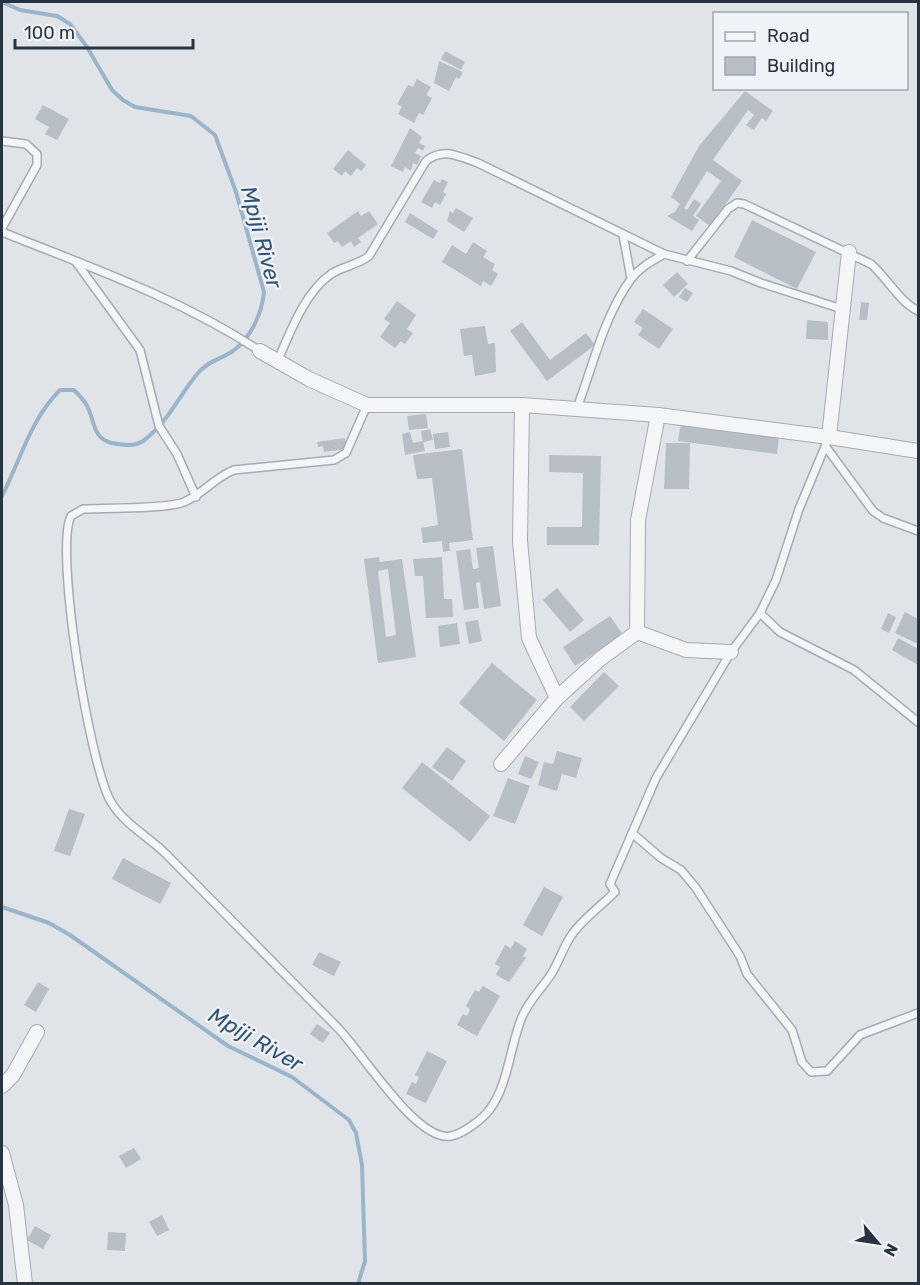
<svg xmlns="http://www.w3.org/2000/svg" width="920" height="1285" viewBox="0 0 920 1285" font-family="Rubik,sans-serif">
<style>
.lines{fill:none;stroke-linecap:round;stroke-linejoin:round}
.stream{stroke:#9ab4ca;stroke-width:4}
.building{fill:#b7bec6;fill-rule:evenodd}
.lane-casing{stroke:#a5abb3;stroke-width:10}
.street-casing{stroke:#a5abb3;stroke-width:16}
.lane{stroke:#f3f5f7;stroke-width:7}
.street{stroke:#f3f5f7;stroke-width:14}
.labels{text-anchor:middle;stroke-width:4.5;stroke-linejoin:round;paint-order:stroke}
.water-label{font-size:22px;font-style:italic;fill:#315476;stroke:#eff3f7}
</style>
<rect width="100%" height="100%" fill="#e0e4e9"/>
<g class="lines">
<!-- stream -->
<g class="stream">
<path d="M2,2L20,10L57,16L70,24L87,47L112,90L123,100L135,107L191,116L215,135L236,192L264,292C262,313 251,338 233,351C221,359 208,361 198,373C180,394 167,424 143,441C134,447 123,445 112,443C91,438 95,418 86,404C83,399 78,394 74,390H60C30,420 21,459 2,496"/>
<path d="M2,907L49,923L70,935L228,1046L292,1077L349,1120L356,1133L362,1165L365,1261L358,1284"/>
</g>
</g>
<!-- building -->
<g class="building">
<path d="M445,51L465,62L461,70L441,59Z"/>
<path d="M439,61L463,72L459,79L456,77L449,91L434,83Z"/>
<path d="M417,79L431,87L426,95L432,98L423,115L419,113L414,123L398,114L402,107L397,104L408,85L413,87Z"/>
<path d="M745,91L773,111L766,121L762,118L754,130L746,125L754,115L748,110L713,160L742,181L710,226L696,216L721,181L707,171L684,208L687,210L694,199L701,204L693,216L699,220L692,231L667,216L675,212L680,204L671,197L699,146Z"/>
<path d="M43,105L69,119L57,140L45,134L49,127L35,119Z"/>
<path d="M410,128L422,137L419,143L425,146L423,151L418,148L415,153L421,156L417,165L413,163L411,171L405,167L403,172L391,166Z"/>
<path d="M348,150L366,165L361,171L357,168L351,176L345,171L342,176L333,169Z"/>
<path d="M442,179L448,182L443,192L446,194L440,205L435,202L432,208L421,202L434,180L440,183Z"/>
<path d="M456,208L473,218L464,232L447,221L450,211L453,213Z"/>
<path d="M358,211L361,216L369,211L378,224L358,238L361,242L354,247L351,241L342,247L338,241L334,243L327,233Z"/>
<path d="M410,213L438,231L433,239L405,222Z"/>
<path d="M752,220L816,252L797,289L734,257Z"/>
<path d="M473,242L487,251L483,257L495,264L492,270L498,274L491,286L483,281L481,286L442,262L452,245L466,254Z"/>
<path d="M677,272L688,284L674,297L663,285Z"/>
<path d="M685,288L693,293L687,302L679,297Z"/>
<path d="M397,301L416,315L407,329L413,333L405,344L401,341L395,348L380,337L390,323L384,319Z"/>
<path d="M861,302L869,303L867,320H859Z"/>
<path d="M643,309L673,329L659,349L638,335L643,328L634,322Z"/>
<path d="M807,320L828,322V340L806,339Z"/>
<path d="M522,322L550,360L586,333L595,345L547,381L510,331Z"/>
<path d="M485,326L488,344L495,343L496,372L475,376L472,355L464,356L460,329Z"/>
<path d="M426,414L428,428L409,430L407,416Z"/>
<path d="M681,423L779,436L777,454L678,441Z"/>
<path d="M430,429L433,440L423,442L421,431Z"/>
<path d="M410,432L413,443L423,441L425,451L405,455L402,434Z"/>
<path d="M448,432L450,447L435,449L433,434Z"/>
<path d="M345,438L347,449L324,452L323,446L318,447L317,442Z"/>
<path d="M666,443H690L689,489H664Z"/>
<path d="M462,449L473,540L449,543L450,551L443,552L442,541L423,543L421,528L438,525L432,478L417,479L413,455Z"/>
<path d="M549,455L601,456L599,545H547V527H582L583,473L549,472Z"/>
<path d="M493,546L501,606L484,609L480,582L476,583L479,608L464,610L456,551L470,549L473,569L479,568L476,548Z"/>
<path d="M379,557L380,562L402,559L416,657L378,663L364,559ZM388,569L396,635L386,637L378,571Z"/>
<path d="M442,557L444,599H452L453,617L426,618L423,576H415L413,559Z"/>
<path d="M557,588L584,620L570,632L543,600Z"/>
<path d="M905,612L918,619V644L895,633Z"/>
<path d="M888,613L896,617L889,633L881,629Z"/>
<path d="M610,616L623,635L575,666L563,647Z"/>
<path d="M478,620L482,641L469,644L465,622Z"/>
<path d="M457,623L460,644L440,647L438,626Z"/>
<path d="M898,638L918,649V665L892,650Z"/>
<path d="M492,663L537,700L504,741L459,703Z"/>
<path d="M604,672L619,686L584,721L570,707Z"/>
<path d="M447,747L466,761L452,781L432,767Z"/>
<path d="M557,751L582,758L576,778L562,774L557,791L538,785L544,762L553,764Z"/>
<path d="M525,756L539,762L531,779L518,774Z"/>
<path d="M422,762L490,816L470,842L402,788Z"/>
<path d="M508,778L530,786L515,824L493,816Z"/>
<path d="M69,809L85,814L70,856L54,851Z"/>
<path d="M123,858L171,883L160,904L112,879Z"/>
<path d="M544,887L563,897L542,936L523,925Z"/>
<path d="M515,941L527,949L523,956L526,958L509,982L496,975L500,967L495,964L505,945L511,948Z"/>
<path d="M319,952L341,962L334,976L312,965Z"/>
<path d="M38,982L49,989L36,1012L24,1005Z"/>
<path d="M483,986L500,996L477,1036L457,1025L463,1014L467,1016L470,1009L466,1006L475,990L479,992Z"/>
<path d="M317,1024L330,1033L323,1043L310,1034Z"/>
<path d="M427,1051L447,1061L426,1103L406,1094L412,1082L416,1084L419,1077L415,1075Z"/>
<path d="M134,1148L141,1159L126,1168L119,1156Z"/>
<path d="M162,1215L169,1230L157,1236L149,1222Z"/>
<path d="M35,1226L51,1235L43,1249L27,1240Z"/>
<path d="M108,1232L126,1233L125,1251L107,1250Z"/>
</g>
<g class="lines">
<!-- lane casing -->
<g class="lane-casing">
<g id="lane">
<path d="M2,141L26,144L37,154V165L2,228"/>
<path d="M2,232C92,268 177,297 260,351"/>
<path d="M623,235L631,278"/>
<path d="M687,261L728,209L737,203L744,204L871,264C888,279 899,301 918,311"/>
<path d="M76,262L140,350L159,426L177,454L196,497"/>
<path d="M277,362C290,333 304,293 331,274C343,266 358,265 369,256L426,161C443,147 458,156 478,163L664,254L731,271L761,283L842,309"/>
<path d="M367,405L346,453L334,460L234,470C215,477 203,494 184,502C168,509 104,508 83,509L71,516C54,550 90,767 111,802C125,825 148,836 166,854C223,911 280,970 337,1027C361,1051 417,1143 451,1136C463,1134 484,1118 490,1109C509,1083 510,1045 522,1017C528,1002 541,989 550,976C559,963 563,946 573,933C584,918 602,905 615,892L610,884L656,778L731,652L760,613L776,580L799,509L829,437"/>
<path d="M577,408C593,366 604,316 631,279C640,267 652,261 664,254"/>
<path d="M826,447L873,511L883,518L918,531"/>
<path d="M760,613L780,632L854,670L918,722"/>
<path d="M632,833L661,858L681,870L696,888L740,956L747,974L792,1030L802,1062L811,1072L827,1071L860,1035L918,1013"/>
</g>
</g>
<!-- street casing -->
<g class="street-casing">
<g id="street">
<path d="M260,351L309,379L367,405H522L658,415L829,437L918,451"/>
<path d="M522,405L520,541L529,638L557,698"/>
<path d="M829,437L849,252"/>
<path d="M637,632L638,520L658,415"/>
<path d="M501,764L557,698L600,659L637,632L686,650L731,652"/>
<path d="M2,1086L13,1075L37,1032"/>
<path d="M2,1153L16,1205L25,1284"/>
</g>
</g>
<!-- lane -->
<use href="#lane" class="lane"/>
<!-- street -->
<use href="#street" class="street"/>
</g>
<g class="labels">
<!-- water labels -->
<g class="water-label">
<text transform="translate(262 237) rotate(75)" y="8">Mpiji River</text>
<text transform="translate(256 1039) rotate(30)" y="8">Mpiji River</text>
</g>
</g>
<!-- border -->
<rect width="920" height="1285" fill="none" stroke="#283341" stroke-width="6"/>
<!-- legend -->
<rect x="713" y="12" width="195" height="78" fill="#eff3f7" stroke="#9fa6ae" stroke-width="1.5"/>
<rect x="725" y="32" width="30" height="9" fill="#f3f5f7" stroke="#9fa6ae" stroke-width="1.5"/>
<text x="767" y="42" font-size="18" fill="#283341">Road</text>
<rect x="725" y="57" width="30" height="18" fill="#b7bec6" stroke="#9fa6ae" stroke-width="1.5"/>
<text x="767" y="72" font-size="18" fill="#283341">Building</text>
<!-- north arrow -->
<g transform="translate(878 1243) rotate(119)" stroke="#eff3f7" stroke-width="4.5" paint-order="stroke">
<path d="M0-4.5L10 22L0 15L-10 22Z" fill="#283341"/>
<text y="-9" font-size="16" font-weight="bold" text-anchor="middle" fill="#283341">N</text>
</g>
<!-- scale -->
<path d="M15 39v9h178v-9" fill="none" stroke="#283341" stroke-width="3"/>
<text x="24" y="39" font-size="18" fill="#283341" stroke="#eff3f7" stroke-width="4.5" paint-order="stroke">100 m</text>
</svg>
